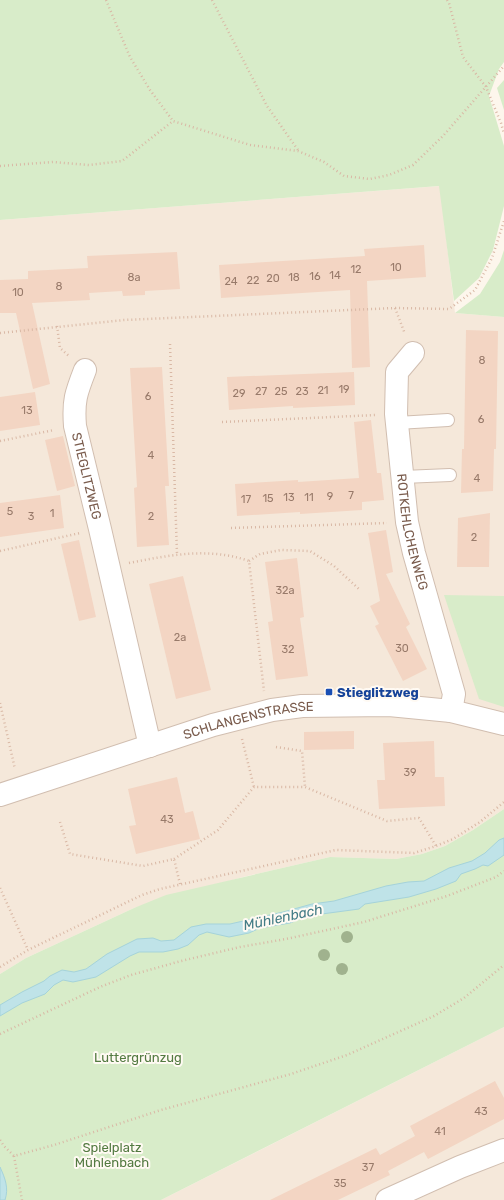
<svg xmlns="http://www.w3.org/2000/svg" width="504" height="1200" viewBox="0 0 504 1200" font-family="Rubik,sans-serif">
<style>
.residential{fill:#f5e8da}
.green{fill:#d8ecc9}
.water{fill:#bfe3e8;stroke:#a5d3da}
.building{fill:#f3d5c3}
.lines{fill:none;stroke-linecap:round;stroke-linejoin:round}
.service-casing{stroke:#d1beb0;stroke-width:14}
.minor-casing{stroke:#d1beb0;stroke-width:24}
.path{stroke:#d9b8a5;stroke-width:2.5;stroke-dasharray:1 3;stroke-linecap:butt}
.service{stroke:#fff;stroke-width:12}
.minor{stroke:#fff;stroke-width:22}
.tree{fill:#a0b28e}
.transit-dot{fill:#1a4fb4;stroke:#fffaf3;stroke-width:1.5}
.labels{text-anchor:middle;stroke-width:4;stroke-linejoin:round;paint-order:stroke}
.number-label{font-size:11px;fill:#987a6a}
.street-label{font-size:13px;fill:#7a5c4d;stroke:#fffaf3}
.transit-label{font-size:13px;font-weight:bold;fill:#164399;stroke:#fffaf3;text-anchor:start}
.park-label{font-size:13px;fill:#537a41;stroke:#fffaf3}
.water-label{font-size:14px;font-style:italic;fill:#437c86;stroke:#fffaf3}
</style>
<rect width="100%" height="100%" fill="#fdf6ec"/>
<!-- residential -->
<g class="residential">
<path d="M440,186L455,313L504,317V809L473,830L445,846L422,854L396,859L330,857L243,877L134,908L26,958L0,974V220Z"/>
<path d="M504,1027V1200H161L294,1133Z"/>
</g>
<!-- green -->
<g class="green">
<path d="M0,0H504V62L499,69L489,96L504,146V206L493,250L479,278L454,301L439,186L0,220Z"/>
<path d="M504,80V110L497,88Z"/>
<path d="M504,250V317L455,313L480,294L500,262Z"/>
<path d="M444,595L504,596V707L479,699Z"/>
<path d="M504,809V1027L161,1200H0V974L26,958L134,908L166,895L330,857L396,859L422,854L445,846L473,830Z"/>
</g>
<!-- water -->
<g class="water">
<path d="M504,838V855L488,866L483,865L475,869L461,874L456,881L436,889L409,897L365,904L359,909L307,916L290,923L260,928L249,933L229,937L207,932L199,935L188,945L178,949L163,952H139L130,956L96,977L73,982L63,980L54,985L45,994L22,1003L0,1016V1005L22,992L44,981L50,976L62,970L74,972L86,969L107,954L137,939L153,938L161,941L174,940L191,927L206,924H230L283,912L312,904L334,901L386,886L408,882L424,881L449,868L472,861L485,853L499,840Z"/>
<path d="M0,1167C5,1178 9,1188 5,1200H0Z"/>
</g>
<!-- building -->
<g class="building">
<path d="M424,245L426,277L367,281L370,367L352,368L350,290L221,298L219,265L365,256L364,249Z"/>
<path d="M177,252L180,289L145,291V295L123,296L122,291L89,293L90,300L32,303L50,384L33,389L16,313H0V280L28,279V271L88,268L87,256Z"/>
<path d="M466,330L498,331L496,449H494L493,491L461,493L462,449H464Z"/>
<path d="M162,367L169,486H165L169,545L137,547L134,488L137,487L130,368Z"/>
<path d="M354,372L355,405L293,408V406L229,410L227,377Z"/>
<path d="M35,392L40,425L0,431V397Z"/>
<path d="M371,420L377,473H381L384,500L362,502V510L300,514V512L237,516L235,484L298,480V482L359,478L354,422Z"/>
<path d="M63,436L75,486L57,491L45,440Z"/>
<path d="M60,495L64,528L0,537V503Z"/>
<path d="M490,513L489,567H457L458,518Z"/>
<path d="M386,530L393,572L386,574L410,624L406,627L427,669L403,681L375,626L379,624L370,606L380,601L368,533Z"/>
<path d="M79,540L96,617L79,621L61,544Z"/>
<path d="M297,558L304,617L300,618L308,676L276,680L268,622L273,621L265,562Z"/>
<path d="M183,576L211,690L176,699L149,584Z"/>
<path d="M354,731V749L304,750V732Z"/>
<path d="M434,741L435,777H444L445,806L379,809L377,780H385L383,743Z"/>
<path d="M177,777L185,813L193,811L200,839L136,854L129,826L136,825L128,789Z"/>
<path d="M495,1081L504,1098V1119L428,1159L424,1152L388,1171L390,1175L338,1200H270L376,1148L380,1155L415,1136L410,1126Z"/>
</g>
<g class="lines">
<!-- service casing -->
<g class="service-casing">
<g id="service">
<path d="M397,423L448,420"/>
<path d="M403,477L450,475"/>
</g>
</g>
<!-- minor casing -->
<g class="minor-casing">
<g id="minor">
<path id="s1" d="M413,353L397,372L396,414L407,522L414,553L454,694L451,711"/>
<path id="s2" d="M85,370C76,393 73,401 75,426L100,529L150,746"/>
<path id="s3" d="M0,795L213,725L272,710L302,706L389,705L451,711L504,724"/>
<path d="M387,1200L460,1167L504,1150"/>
</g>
</g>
<!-- path -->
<g class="path">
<path d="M106,0L130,57L150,90L173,121"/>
<path d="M212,0L267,106L298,150"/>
<path d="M447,0L449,3L463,57L486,87L501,123L504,134"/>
<path d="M0,166L53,162L89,165L122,161L173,121L250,145L298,151L324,162L344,176L370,179L389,175L413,165L443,136L504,66"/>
<path d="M395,308L405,334"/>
<path d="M57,326L60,348L70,357"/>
<path d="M0,333L124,320L395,308L449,309L475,290L492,258L504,221"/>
<path d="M170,344L177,554"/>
<path d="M222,422L376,415"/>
<path d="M0,441L54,430"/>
<path d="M231,528L387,523"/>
<path d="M0,551L80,533"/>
<path d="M249,561L260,554L281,550L310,551L334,566L360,590"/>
<path d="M129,563C170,555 209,547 249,561L264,691"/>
<path d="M0,703L15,769"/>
<path d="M242,739L254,787"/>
<path d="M276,747L302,751L305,787"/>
<path d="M60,822L70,854L143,866L174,859L180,884"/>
<path d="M174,859L218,830L254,787H305L387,821L419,818L436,846"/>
<path d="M0,888L28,950"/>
<path d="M0,967L28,950L142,895L160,889L336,850L414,853L436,846L453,839L480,822L504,802"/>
<path d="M0,1034L100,987L131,975L181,961L240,947L286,939L364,922L447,896L496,877L504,871"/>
<path d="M0,1140L4,1146L14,1156L54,1145L161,1110L291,1074L347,1055L434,1016L464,998L504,965"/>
<path d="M14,1156L22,1200"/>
</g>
<!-- service -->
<use href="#service" class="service"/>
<!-- minor -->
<use href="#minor" class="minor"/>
</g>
<!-- trees -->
<g class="tree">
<circle cx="347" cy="937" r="6"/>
<circle cx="324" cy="955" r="6"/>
<circle cx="342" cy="969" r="6"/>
</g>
<!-- markers -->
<rect class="transit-dot" x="325" y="688" width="8" height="8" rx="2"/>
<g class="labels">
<!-- number labels -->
<g class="number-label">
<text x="396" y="271">10</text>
<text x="356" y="273">12</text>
<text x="335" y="279">14</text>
<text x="315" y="280">16</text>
<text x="134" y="281">8a</text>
<text x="294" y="281">18</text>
<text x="273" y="282">20</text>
<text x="253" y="284">22</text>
<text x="231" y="285">24</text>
<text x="59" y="290">8</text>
<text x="18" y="296">10</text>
<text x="482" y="364">8</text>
<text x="344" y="393">19</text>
<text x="323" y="394">21</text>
<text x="261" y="395">27</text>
<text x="281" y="395">25</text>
<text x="302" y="395">23</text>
<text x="239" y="397">29</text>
<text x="148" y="400">6</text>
<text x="27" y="414">13</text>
<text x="481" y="423">6</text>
<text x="151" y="459">4</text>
<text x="477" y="482">4</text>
<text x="351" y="499">7</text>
<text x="330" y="500">9</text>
<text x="289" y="501">13</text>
<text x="309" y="501">11</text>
<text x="268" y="502">15</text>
<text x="246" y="503">17</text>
<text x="10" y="515">5</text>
<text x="52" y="517">1</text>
<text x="31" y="520">3</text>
<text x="151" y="520">2</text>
<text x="474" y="541">2</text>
<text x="285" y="594">32a</text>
<text x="180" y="641">2a</text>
<text x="402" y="652">30</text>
<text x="288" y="653">32</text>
<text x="410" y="776">39</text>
<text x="167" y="823">43</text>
<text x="481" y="1115">43</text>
<text x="440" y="1135">41</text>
<text x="368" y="1171">37</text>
<text x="340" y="1187">35</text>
</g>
<!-- street labels -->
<g class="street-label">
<text dy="5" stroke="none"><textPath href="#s2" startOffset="109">STIEGLITZWEG</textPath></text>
<text dy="5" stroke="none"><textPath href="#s1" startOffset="186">ROTKEHLCHENWEG</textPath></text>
<text dy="5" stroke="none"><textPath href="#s3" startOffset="260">SCHLANGENSTRASSE</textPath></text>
</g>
<!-- transit labels -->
<g class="transit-label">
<text x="337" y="697">Stieglitzweg</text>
</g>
<!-- park labels -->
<g class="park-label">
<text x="138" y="1062">Luttergrünzug</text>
<text x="112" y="1152">Spielplatz<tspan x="112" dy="15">Mühlenbach</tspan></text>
</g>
<!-- water labels -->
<g class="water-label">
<text transform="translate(283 917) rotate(-12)" y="5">Mühlenbach</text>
</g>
</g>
</svg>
